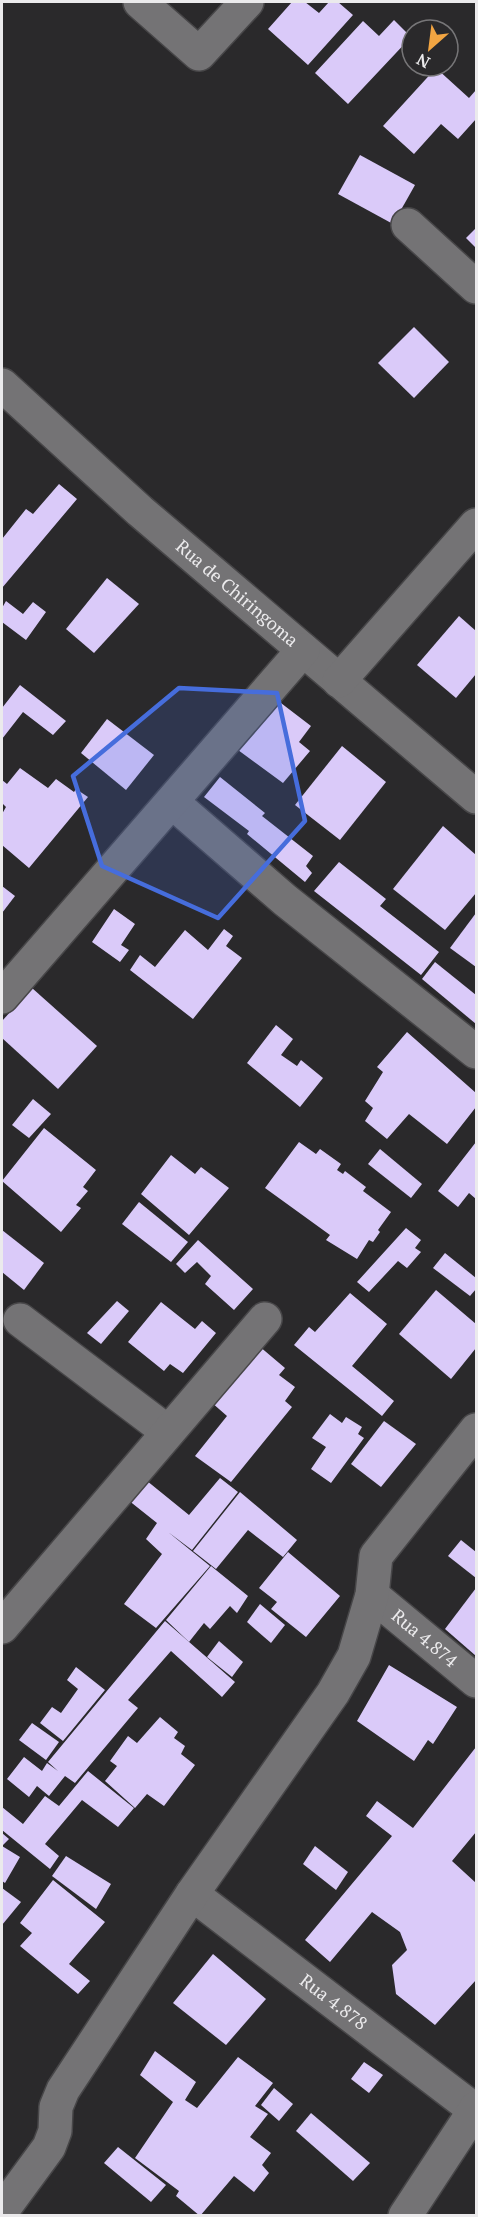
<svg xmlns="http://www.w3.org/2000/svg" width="478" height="2217" viewBox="0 0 478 2217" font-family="'PT Serif',serif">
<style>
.building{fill:#dacaf9}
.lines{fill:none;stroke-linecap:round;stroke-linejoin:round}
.street-casing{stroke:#474648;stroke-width:36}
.street{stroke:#747375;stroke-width:33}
.marked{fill:#466ddc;fill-opacity:0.2;stroke:#466ddc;stroke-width:4.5;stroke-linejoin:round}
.labels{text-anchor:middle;stroke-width:6;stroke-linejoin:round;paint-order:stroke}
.street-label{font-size:18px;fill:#ebeaec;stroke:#2a292b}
</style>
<rect width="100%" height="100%" fill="#2a292b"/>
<!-- building -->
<g class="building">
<path d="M292,2H305L319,13L329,2H338L353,15L308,65L268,29Z"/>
<path d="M394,20L411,37L348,104L315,73L363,21L379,36Z"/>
<path d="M436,68L469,98L476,90V119L458,139L441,124L414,154L383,126Z"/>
<path d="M360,155L415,185L393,224L338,194Z"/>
<path d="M476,228V248L466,238Z"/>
<path d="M414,327L449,362L414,398L378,363Z"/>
<path d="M59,484L77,499L2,588V539L26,509L33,514Z"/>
<path d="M107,578L139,604L94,653L66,629Z"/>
<path d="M6,601L23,614L33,602L46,612L26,640L2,622V608Z"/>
<path d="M459,616L476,631V674L456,698L417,665Z"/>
<path d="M20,685L66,721L53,735L23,712L2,739V708Z"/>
<path d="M277,700L311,726L299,742L310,751L283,783L238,750Z"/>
<path d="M107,719L154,755L126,790L81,753Z"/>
<path d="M342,746L386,782L340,840L295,805Z"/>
<path d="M20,768L48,788L56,779L74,792L76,789L88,797L29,868L2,845V814L6,807L2,803V780L7,784Z"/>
<path d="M220,777L265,813L262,816L313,856L306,866L312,873L305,882L247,834L249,831L204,797Z"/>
<path d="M443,826L476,855V893L445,930L393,889Z"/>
<path d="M339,862L386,899L380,906L439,952L421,975L314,891Z"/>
<path d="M2,886L15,896L2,913Z"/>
<path d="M114,909L135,924L121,945L129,950L120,962L92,942Z"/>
<path d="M476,913V967L450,948Z"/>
<path d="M224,929L233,936L226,946L242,958L193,1019L130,970L140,955L155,967L185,930L208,950Z"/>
<path d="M435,962L476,995V1024L422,979Z"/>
<path d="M32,988L97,1046L58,1089L2,1038V1021Z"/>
<path d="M276,1025L293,1039L281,1055L297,1066L301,1060L323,1078L300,1107L247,1063Z"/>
<path d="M407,1032L476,1093V1107L447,1144L409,1114L387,1139L365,1121L373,1108L365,1101L383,1072L377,1067Z"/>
<path d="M33,1099L51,1114L29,1138L12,1125Z"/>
<path d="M44,1128L96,1170L83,1187L88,1191L76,1205L81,1208L61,1232L2,1181Z"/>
<path d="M299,1142L316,1154L320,1149L341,1164L337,1170L343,1174L345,1171L366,1187L363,1191L391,1212L378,1230L380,1232L373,1242L369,1240L357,1259L326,1240L330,1235L265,1188Z"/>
<path d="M476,1142V1199L469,1193L458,1207L438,1191Z"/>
<path d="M380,1149L422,1184L411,1198L368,1164Z"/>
<path d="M171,1155L195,1174L201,1167L229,1188L189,1235L141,1194Z"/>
<path d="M139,1202L188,1242L171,1262L122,1224Z"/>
<path d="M406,1228L421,1240L415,1248L421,1252L407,1268L398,1261L369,1292L357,1282Z"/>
<path d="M2,1230L44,1263L24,1290L2,1272Z"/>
<path d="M198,1240L253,1289L234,1310L205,1284L211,1276L197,1262L185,1273L176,1264Z"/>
<path d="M445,1253L476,1278V1289L470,1296L433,1268Z"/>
<path d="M436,1290L476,1324V1348L451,1379L399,1334Z"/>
<path d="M350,1293L387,1324L352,1366L394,1401L382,1416L294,1345L309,1327L315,1332Z"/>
<path d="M117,1301L129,1311L101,1344L87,1333Z"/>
<path d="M161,1302L195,1329L202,1321L216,1333L183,1373L170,1364L164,1371L128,1342Z"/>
<path d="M253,1341L285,1368L279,1375L295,1387L285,1401L292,1407L231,1482L195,1456L227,1416L203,1395Z"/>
<path d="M330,1414L342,1423L346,1417L362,1427L358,1434L364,1438L331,1483L311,1469L326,1447L312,1438Z"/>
<path d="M384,1421L416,1444L381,1487L351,1464Z"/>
<path d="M136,1472L189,1515L220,1478L238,1492L192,1550L168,1532L210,1566L156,1628L124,1604L162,1554L146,1539L157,1523L118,1492Z"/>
<path d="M240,1492L297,1540L283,1557L248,1530L216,1569L193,1551Z"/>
<path d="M461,1540L476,1552V1578L448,1556Z"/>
<path d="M288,1552L340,1596L306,1637L271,1609L277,1602L259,1588Z"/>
<path d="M211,1566L248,1596L237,1613L230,1606L210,1629L204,1623L189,1642L166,1620Z"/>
<path d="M476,1588V1656L445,1629Z"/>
<path d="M260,1604L285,1625L271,1643L247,1622Z"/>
<path d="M165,1621L235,1682L222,1697L171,1651L128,1700L138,1708L75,1783L65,1776L49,1796L37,1786L29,1797L7,1779L24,1757L42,1771L47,1763L58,1771L48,1762Z"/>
<path d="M219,1641L243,1662L232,1677L207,1657Z"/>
<path d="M389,1665L457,1707L433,1744L428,1740L414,1761L357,1721Z"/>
<path d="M76,1667L105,1690L63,1741L40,1723L52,1707L61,1713L78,1689L67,1680Z"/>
<path d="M160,1717L178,1732L174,1738L185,1746L181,1754L195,1765L164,1806L147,1794L135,1808L105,1781L117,1766L110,1761L128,1736L137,1743Z"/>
<path d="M32,1723L59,1742L46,1760L19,1740Z"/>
<path d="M476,1747V1832L452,1861L476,1883V1980L435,2025L396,1994L392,1965L407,1950L400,1932L372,1912L330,1962L305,1940L392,1836L366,1816L377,1801L413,1828Z"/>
<path d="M88,1771L134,1808L118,1827L82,1800L45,1844L59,1856L50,1869L2,1830V1807L23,1824L45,1796L59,1806Z"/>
<path d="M2,1833L9,1839L2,1846L20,1857L5,1883L2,1881Z"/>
<path d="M315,1846L348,1872L336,1890L303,1864Z"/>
<path d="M66,1856L111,1884L96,1909L52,1876Z"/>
<path d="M53,1880L105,1922L69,1964L90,1981L78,1994L20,1946L32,1933L20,1923Z"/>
<path d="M2,1888L21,1902L2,1925Z"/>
<path d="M213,1954L266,1999L226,2045L173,2003Z"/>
<path d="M155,2051L196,2082L185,2100L197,2108L238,2057L273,2083L255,2106L268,2114L250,2137L271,2153L262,2165L269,2173L254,2192L234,2176L200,2216L176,2196L179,2191L135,2158L173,2102L140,2075Z"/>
<path d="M364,2062L383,2075L369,2093L351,2079Z"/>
<path d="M274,2088L293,2104L279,2121L261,2105Z"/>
<path d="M311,2113L370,2163L353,2181L296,2131Z"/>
<path d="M118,2147L166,2185L151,2202L104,2163Z"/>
</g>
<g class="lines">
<!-- street casing -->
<g class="street-casing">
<g id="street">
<path d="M140,2L199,54L247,2"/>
<path d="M408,225L476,287"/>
<path id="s1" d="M2,385L140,511L476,797"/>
<path d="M339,681L476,525"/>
<path d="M172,802L285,900L476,1052"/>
<path d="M2,997L303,650"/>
<path d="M20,1320L168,1432"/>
<path id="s2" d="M372,1595L476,1681"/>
<path d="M2,1627L265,1319"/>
<path id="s3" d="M192,1894L476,2111"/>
<path d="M2,2211L49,2147L55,2131L56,2107L63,2090L192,1894L333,1693L354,1656L372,1595L376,1556L476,1430"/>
<path d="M405,2216L476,2108"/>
</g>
</g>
<!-- street -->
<use href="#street" class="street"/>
</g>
<!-- marked area -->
<path class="marked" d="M179,688L277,693L305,821L218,918L102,866L73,776Z"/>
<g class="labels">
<!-- street labels -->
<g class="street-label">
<text dy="6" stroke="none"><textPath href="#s1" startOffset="314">Rua de Chiringoma</textPath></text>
<text dy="6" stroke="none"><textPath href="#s2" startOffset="68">Rua 4.874</textPath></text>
<text dy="6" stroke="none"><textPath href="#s3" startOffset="178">Rua 4.878</textPath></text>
</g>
</g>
<!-- border -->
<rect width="478" height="2217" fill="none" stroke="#ebeaec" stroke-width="6"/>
<!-- north arrow -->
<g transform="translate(430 48) rotate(208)"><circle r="28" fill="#2a292b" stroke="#777678" stroke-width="1.5"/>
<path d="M0-4.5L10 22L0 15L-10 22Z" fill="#f2a542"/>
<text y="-9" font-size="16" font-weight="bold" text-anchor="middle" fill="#ebeaec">N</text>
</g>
</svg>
